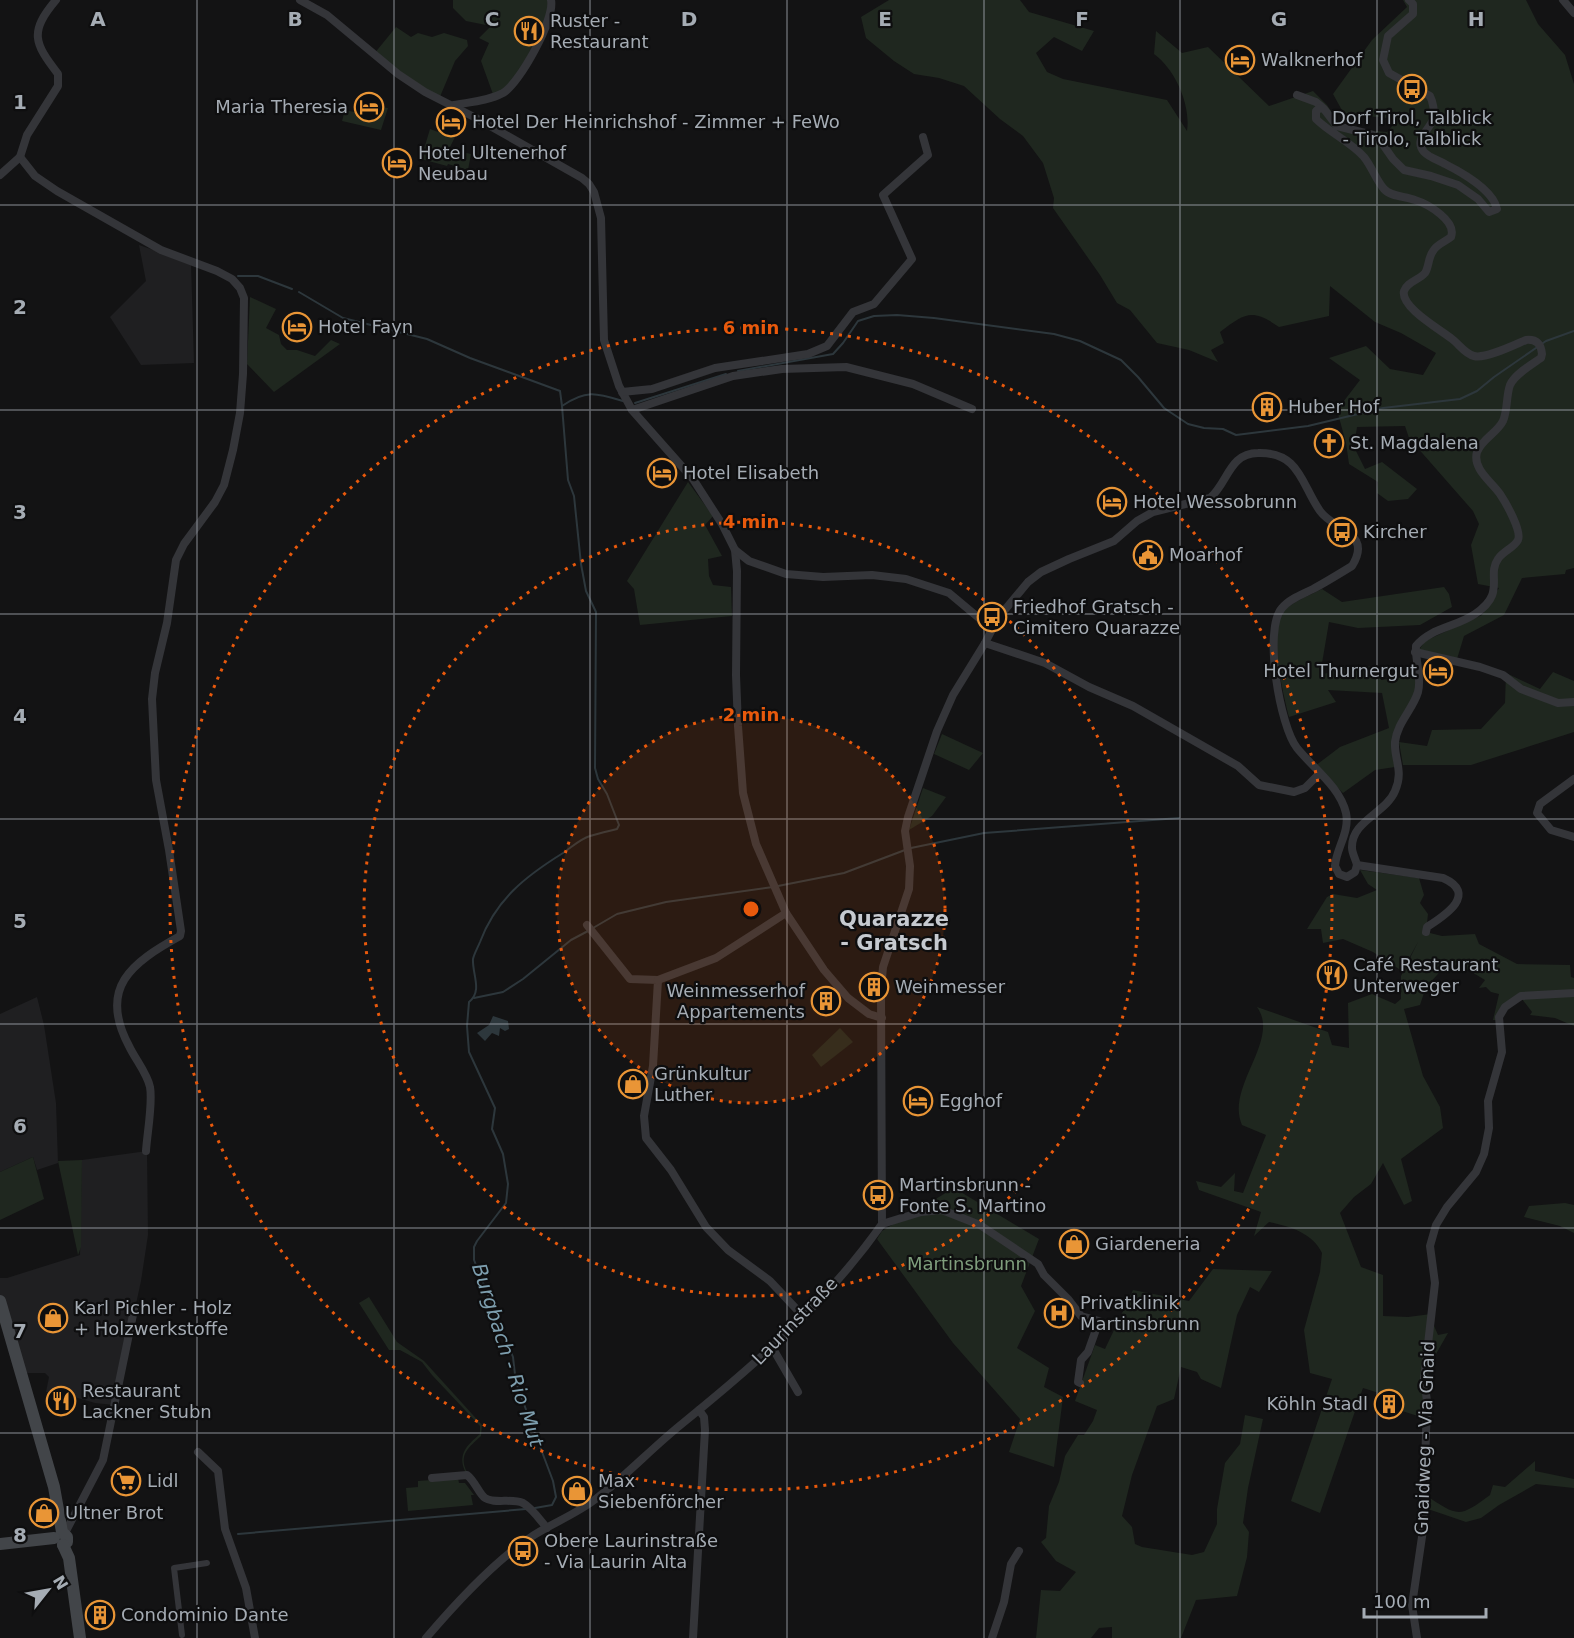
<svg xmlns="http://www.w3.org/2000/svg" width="1574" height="1638" viewBox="0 0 1574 1638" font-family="'DejaVu Sans',sans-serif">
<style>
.built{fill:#1f1f21}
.green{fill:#1f271f}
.water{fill:#2d373c}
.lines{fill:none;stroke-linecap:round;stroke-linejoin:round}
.stream{stroke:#2d373c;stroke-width:2}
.pedestrian{stroke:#343539;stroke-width:6}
.minor{stroke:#343539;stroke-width:8}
.secondary{stroke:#424549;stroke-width:12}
.grid{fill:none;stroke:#a5acb4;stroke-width:1.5;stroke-opacity:0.55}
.ring{fill:none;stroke:#e8590c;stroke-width:3;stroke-dasharray:3 6}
.labels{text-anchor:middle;stroke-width:4.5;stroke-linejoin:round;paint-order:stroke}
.poi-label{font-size:18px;fill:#a5acb4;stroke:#0e0e0f;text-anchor:start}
.park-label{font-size:18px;fill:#7f9e7d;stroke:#0e0e0f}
.street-label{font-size:18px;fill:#a5acb4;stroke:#0e0e0f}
.water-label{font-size:20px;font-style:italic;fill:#7d9eae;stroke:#0e0e0f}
.quarter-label{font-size:21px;font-weight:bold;fill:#c6cad0;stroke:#0e0e0f}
.grid-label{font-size:20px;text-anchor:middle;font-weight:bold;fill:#a5acb4;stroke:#0e0e0f;stroke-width:4.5;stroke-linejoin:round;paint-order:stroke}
.centre{fill:#e8590c;stroke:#0e0e0f;stroke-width:3}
.ring-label{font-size:18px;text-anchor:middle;font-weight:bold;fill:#e8590c;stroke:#0e0e0f;stroke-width:4.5;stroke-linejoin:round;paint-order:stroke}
</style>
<rect width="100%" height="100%" fill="#131314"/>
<!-- built -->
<g class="built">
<path d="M139,245L191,263L194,363L141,365L110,317L146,281Z"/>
<path d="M37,997L44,1025L56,1103L58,1163L37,1170L33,1157L0,1172V1014Z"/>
<path d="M147,1151L148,1235L141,1281L114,1405L95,1403L50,1390L49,1392H46L49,1377L45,1373H21L0,1306V1278H7L80,1255L82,1160Z"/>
</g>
<!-- green -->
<g class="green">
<path d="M453,0H551L552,5L515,82L494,97L481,61L489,43L479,38L491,26L466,21L453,8Z"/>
<path d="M889,0H1020L1029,12L1094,31L1082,51L1054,37L1036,53L1047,72L1063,79L1167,100L1187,131C1191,105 1175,69 1154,54L1156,31L1182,53L1208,47L1269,106L1313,91L1327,105L1339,123L1365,130L1387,132L1394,124L1388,118L1344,114L1333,94L1372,40L1407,7L1403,0H1526L1538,24L1565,55L1574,84V568L1566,570L1565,574L1522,578L1504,615L1464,636L1457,659L1419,650L1425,641L1482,615L1499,588L1478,584L1471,545L1479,524L1473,511L1409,438L1405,426L1357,427L1354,447L1365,469L1382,462L1417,489L1408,499L1388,501L1377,493L1378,482L1349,464L1346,443L1337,410L1360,380L1329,358L1366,346L1390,369L1423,375L1436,353L1401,333L1375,322L1330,286L1329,316L1279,327C1252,308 1245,313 1220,332L1224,343L1211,350L1218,362L1189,350L1157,343L1130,310L1117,303L1100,275L1053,208L1054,198L1043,163L1023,136L1000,119L964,86L939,78L914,74L894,61L866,38L861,17Z"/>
<path d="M396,27L411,37L418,33L432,37L444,33L467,40L468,46L455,61L439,99L374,54Z"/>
<path d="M380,107L388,108L381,130L342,121L345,110L377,117Z"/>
<path d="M430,129L438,132L440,129L456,135L449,149L471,154L468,170L448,164L447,166L421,159Z"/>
<path d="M250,297L276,309L266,328L279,335L281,344L287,350H297L315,356L331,340L340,344L274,392L247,364Z"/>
<path d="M688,482L713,516L705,525L722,556L708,559L709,576L713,585L731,587L732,616L640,625L634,589L627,581Z"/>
<path d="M1444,587L1449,594L1452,607L1420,625L1358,628L1329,622L1320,675L1349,667L1379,666L1381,680L1415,675L1416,691L1392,741L1395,767L1375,770L1343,793L1315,766L1340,747L1389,728L1382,693L1328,690L1336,702L1289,717C1283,692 1267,631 1285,610C1291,603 1312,594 1322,589L1342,602Z"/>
<path d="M1553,672L1574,681V732L1471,765H1403L1399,742L1427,746L1432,730L1481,729L1505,703L1506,673L1540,689Z"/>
<path d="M942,734L983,753L969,770L934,754Z"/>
<path d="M923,788L946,797L932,816L909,830Z"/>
<path d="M1360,870L1419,878L1424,895L1420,903L1428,914L1426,932L1442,936L1475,934L1479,944L1517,964L1570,965L1571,977L1574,978V1026L1555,1018L1530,1015L1532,1012L1522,999H1516L1499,1020H1493L1499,994L1491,992L1486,987L1479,988L1485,980L1465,968L1448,963L1426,987L1420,1005L1404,1009L1423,1076L1440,1107L1443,1128L1401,1159L1412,1201L1404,1205L1383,1163L1371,1184L1354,1197L1340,1213L1361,1267L1383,1275V1316L1408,1317L1431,1314V1319L1438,1335L1448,1333L1432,1361L1424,1379L1427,1419L1393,1408L1395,1398L1363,1388L1320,1513L1291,1501L1332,1379L1310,1373L1304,1330L1320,1272L1322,1253C1313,1233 1289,1226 1269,1222L1254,1236L1261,1212L1199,1190L1196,1181L1221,1187L1235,1173L1234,1191L1243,1193L1266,1135L1242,1125C1225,1087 1281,1040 1257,1007L1328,1032L1332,1045L1349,1048L1348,1003L1372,994L1395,1004L1401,999V976L1418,942L1402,971L1373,952L1343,939L1323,943L1321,929H1307L1327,897L1333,894L1357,898L1377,890L1368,884Z"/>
<path d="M840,1028L853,1042L821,1067L812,1055Z"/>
<path d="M33,1157L44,1199L0,1220V1172Z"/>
<path d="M82,1160L81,1247L78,1255L58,1161Z"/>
<path d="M954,1188L1039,1239L1021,1286L1035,1311L1017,1348L1049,1368L1044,1387L1063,1397L1054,1467L1009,1452L1020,1419L953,1343L877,1239L882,1231Z"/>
<path d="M1565,1203L1574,1205V1233L1560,1226L1524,1217L1529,1206Z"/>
<path d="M1213,1269L1272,1271L1259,1292L1250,1287L1237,1315L1221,1388L1201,1379L1197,1372L1181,1367L1174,1399L1157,1406L1132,1475L1122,1516L1132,1527L1135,1544L1142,1547L1192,1555L1204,1552L1217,1524V1509L1225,1463L1240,1444L1245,1415L1263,1419L1248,1488L1243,1523L1249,1532L1247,1557L1237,1596L1196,1600L1181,1638H1112V1627L1099,1628L1091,1638H1036L1041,1590L1060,1591L1076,1572L1056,1561L1041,1542L1046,1538L1049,1506L1059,1482L1065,1456L1078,1435H1084L1093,1421L1097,1410L1075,1401L1095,1345L1105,1349L1133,1290L1189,1301Z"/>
<path d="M369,1297L397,1342L424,1361L482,1425L481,1436C469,1447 458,1455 467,1472L466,1473C457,1455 466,1446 480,1434V1426L432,1375L422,1362L400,1350H389L359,1303Z"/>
<path d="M1535,1461V1471L1574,1479V1488L1536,1484L1499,1505L1481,1518L1466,1522L1425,1508V1495C1458,1516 1458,1519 1490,1495L1493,1485L1505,1487Z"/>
<path d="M458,1478L459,1483H465L474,1495H471L473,1505L408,1511L406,1488L418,1487V1481Z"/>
</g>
<!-- water -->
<path class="water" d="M493,1016L508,1021L509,1029L505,1031L500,1028L499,1036L492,1033L485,1041L477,1033L489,1025Z"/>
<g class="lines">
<!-- stream -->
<g class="stream">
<path d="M238,276H258L292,289"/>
<path d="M299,292L343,318L427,339L470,358L560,391L562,406"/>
<path d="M738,371L833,354L843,343L858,321L874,316L897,315L934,318L1054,334L1080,341L1121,360L1138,377L1164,408L1188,424L1204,428L1223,429L1236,435L1308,426L1383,408L1460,399L1477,391L1494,377L1546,341L1574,331"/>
<path d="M635,403L726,374"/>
<path d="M911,848L984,833L1179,818"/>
<path d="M778,886L844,873L905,850"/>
<path d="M593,928L617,914L666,902L773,887"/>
<path d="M474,998L503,992L523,979L571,940L588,931"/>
<path d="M535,1508L552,1505L556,1497L553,1481L516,1383L513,1357L474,1260V1247L477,1241L506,1203L508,1184L503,1154L492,1129L495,1108L469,1052L467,1026L469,1002C483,991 472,974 473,959C474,954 478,947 480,942C496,899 526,876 563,853C572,847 580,839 590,836C599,833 609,831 617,829L619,825L607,794L598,779L595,768L596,612L586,591L581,564L574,496L568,480L562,406C586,389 597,393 623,401"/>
<path d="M238,1534L526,1509"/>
</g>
<!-- pedestrian -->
<path class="pedestrian" d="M182,1635L174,1568L207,1563"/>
<!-- minor -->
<g class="minor">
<path d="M300,0L327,15L398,74L425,92L476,118L582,178L589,184L594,192L601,218L604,340L619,386L632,410L693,479L722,524L735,550L737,571L736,675L738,726L743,793L756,844L786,913L824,970L848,998L869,1014L882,1018"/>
<path d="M1563,0L1574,13"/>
<path d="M1297,95L1316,102L1322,107"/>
<path d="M454,105C470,102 488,101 503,93C520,83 555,19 551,0"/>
<path d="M20,157L35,176L57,191L161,250L217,271L232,279L240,288L244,298L243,374L240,413L233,450L224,485L215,502L184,544L176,560L167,623L155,673L152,699L156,780L169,850L181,931L180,936C131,963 98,988 129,1046C135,1059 147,1073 150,1087C153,1103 147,1134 146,1151"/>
<path d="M0,175L20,157L27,135L58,86V74C34,43 29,32 56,0"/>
<path d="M622,392L652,389L715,368L808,354L827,346L853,312L874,304L912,259L883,195L928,155L923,137"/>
<path d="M632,410L733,376L782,369L846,367L913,384L972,409"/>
<path d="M735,550L749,561L786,574L823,577L872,575L906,579L949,593L992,629"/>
<path d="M985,643L1045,663L1089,687L1133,706L1238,766L1259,785L1294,792L1305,788L1319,774"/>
<path d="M1415,652L1480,667L1503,675L1521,689L1558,703L1574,702"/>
<path d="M1574,779L1540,804L1537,813L1551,830L1574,837"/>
<path d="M1357,865C1356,860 1352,853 1352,848C1351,821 1386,813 1395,791C1404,771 1394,760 1395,742C1397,723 1413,709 1418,692C1422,678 1415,660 1416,646C1430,628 1456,627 1475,614C1507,593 1486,576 1498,559C1503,551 1514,548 1518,540C1522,531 1506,503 1500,494C1492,482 1472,469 1477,452C1482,439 1497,433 1503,421C1508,409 1506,396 1510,385C1515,374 1531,365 1541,358L1542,354C1541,344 1536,339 1526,340C1514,345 1486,359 1474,356C1465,354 1459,344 1452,339C1441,330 1400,307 1404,291C1407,282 1419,280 1425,273C1429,267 1428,258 1433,251C1437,244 1445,242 1451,237C1457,221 1428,204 1415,200C1405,196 1391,197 1384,189C1376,180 1372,167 1364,157C1351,142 1330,133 1316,119V111L1320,108L1324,109L1337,126L1373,135L1379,139L1393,159L1404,170L1431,176L1458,185L1478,199L1489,212L1497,209C1493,190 1461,172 1445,164C1438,160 1430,158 1424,152C1413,139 1430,130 1433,119C1435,112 1433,102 1430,96L1389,73L1383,60L1388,36L1413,14V4L1409,0"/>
<path d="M1357,865L1443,878C1479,894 1444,916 1427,927L1426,932"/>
<path d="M587,925L630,979L658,980L653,1066L644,1116L646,1138L671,1170L706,1227L728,1250L770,1281L803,1316"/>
<path d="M658,980L716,958L786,913"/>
<path d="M882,1224L881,990L883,967L909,889L910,866L905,831L908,817L937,731L953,695L985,643L998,618L1028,582L1041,572L1069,559L1114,541L1137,521L1153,512L1210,498C1228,483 1229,453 1258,453C1300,452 1301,484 1320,511C1334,531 1373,532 1352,566C1339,574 1326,582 1313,589C1303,594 1289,599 1282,608C1263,629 1280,727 1297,748C1313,768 1340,787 1346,813C1350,832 1336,849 1335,866L1339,874L1347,877L1355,872L1357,865"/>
<path d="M882,1224L921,1212L942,1210L980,1225L1038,1264L1044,1275L1068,1299L1081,1316L1099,1321L1088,1352L1081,1360L1078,1382L1080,1383"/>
<path d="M772,1347L798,1392"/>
<path d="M198,1452L218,1471L225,1529L246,1588L255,1638"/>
<path d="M432,1478L467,1475C475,1481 479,1494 485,1498C494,1504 512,1498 523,1503C532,1508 540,1520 547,1528"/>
<path d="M65,1533L103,1460L134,1310"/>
<path d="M426,1638C455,1604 493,1562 531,1537C552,1523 577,1514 597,1498C627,1475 653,1447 683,1423C756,1364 828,1301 882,1224"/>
<path d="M693,1638L705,1430L704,1417L699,1410"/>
<path d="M992,1638L1004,1602L1011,1564L1019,1551"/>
<path d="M1417,1638L1412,1605L1423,1530L1427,1401L1424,1379L1435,1283L1430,1246L1436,1225L1447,1207L1476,1172L1484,1154L1489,1128L1488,1101L1502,1052L1499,1017L1505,1007L1521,996L1574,993"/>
</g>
<!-- secondary -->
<g class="secondary">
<path d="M0,1301L54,1487L62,1532L67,1537V1542L63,1545"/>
<path d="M0,1544L54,1538"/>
<path d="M63,1545L69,1558L80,1638"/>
</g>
</g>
<!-- grid -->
<path class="grid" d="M197,0V1638M394,0V1638M590,0V1638M787,0V1638M984,0V1638M1180,0V1638M1377,0V1638M0,205H1574M0,410H1574M0,614H1574M0,819H1574M0,1024H1574M0,1228H1574M0,1433H1574"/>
<!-- distance rings -->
<circle cx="751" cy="909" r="194" fill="#e8590c" fill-opacity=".12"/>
<g class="ring">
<circle cx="751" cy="909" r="194"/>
<circle cx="751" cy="909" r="387"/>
<circle cx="751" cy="909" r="581"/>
</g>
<!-- icons -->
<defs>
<g id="restaurant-ring" transform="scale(1.5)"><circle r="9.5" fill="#0e0e0f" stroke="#e99536" stroke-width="1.5"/><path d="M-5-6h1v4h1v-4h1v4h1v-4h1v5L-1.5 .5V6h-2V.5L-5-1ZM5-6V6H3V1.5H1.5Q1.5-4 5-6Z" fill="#e99536"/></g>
<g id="hotel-ring" transform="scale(1.5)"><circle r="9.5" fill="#0e0e0f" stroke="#e99536" stroke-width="1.5"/><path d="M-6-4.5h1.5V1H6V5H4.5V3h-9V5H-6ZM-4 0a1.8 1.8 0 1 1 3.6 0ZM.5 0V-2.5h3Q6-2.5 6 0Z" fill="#e99536"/></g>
<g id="bus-ring" transform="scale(1.5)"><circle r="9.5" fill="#0e0e0f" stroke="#e99536" stroke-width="1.5"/><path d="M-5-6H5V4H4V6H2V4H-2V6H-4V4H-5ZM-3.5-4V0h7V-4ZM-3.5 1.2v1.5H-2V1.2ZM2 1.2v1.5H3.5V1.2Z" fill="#e99536"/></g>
<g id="building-ring" transform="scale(1.5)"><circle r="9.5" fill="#0e0e0f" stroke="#e99536" stroke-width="1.5"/><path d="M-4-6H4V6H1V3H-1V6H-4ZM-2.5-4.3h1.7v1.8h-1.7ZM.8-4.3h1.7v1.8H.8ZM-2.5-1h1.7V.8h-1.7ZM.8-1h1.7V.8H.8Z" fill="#e99536"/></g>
<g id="church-ring" transform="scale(1.5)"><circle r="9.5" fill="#0e0e0f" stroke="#e99536" stroke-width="1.5"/><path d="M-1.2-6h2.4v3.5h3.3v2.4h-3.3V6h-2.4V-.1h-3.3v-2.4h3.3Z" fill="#e99536"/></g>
<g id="civic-ring" transform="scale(1.5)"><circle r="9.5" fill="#0e0e0f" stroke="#e99536" stroke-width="1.5"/><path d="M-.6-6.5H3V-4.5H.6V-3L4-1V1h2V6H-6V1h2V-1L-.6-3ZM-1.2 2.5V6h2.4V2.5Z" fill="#e99536"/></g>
<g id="shop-ring" transform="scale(1.5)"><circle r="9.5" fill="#0e0e0f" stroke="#e99536" stroke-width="1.5"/><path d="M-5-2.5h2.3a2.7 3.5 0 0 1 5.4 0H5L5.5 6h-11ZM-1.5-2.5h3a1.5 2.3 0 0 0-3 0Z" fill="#e99536"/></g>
<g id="hospital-ring" transform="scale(1.5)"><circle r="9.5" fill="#0e0e0f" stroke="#e99536" stroke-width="1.5"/><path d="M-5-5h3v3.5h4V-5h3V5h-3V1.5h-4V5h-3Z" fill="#e99536"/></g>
<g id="supermarket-ring" transform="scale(1.5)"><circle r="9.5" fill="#0e0e0f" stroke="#e99536" stroke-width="1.5"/><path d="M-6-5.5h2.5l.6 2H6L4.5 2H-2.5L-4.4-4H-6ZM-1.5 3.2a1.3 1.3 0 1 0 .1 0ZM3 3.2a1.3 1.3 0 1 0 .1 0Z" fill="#e99536"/></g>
</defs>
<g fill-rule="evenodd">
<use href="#restaurant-ring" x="529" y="31"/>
<use href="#hotel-ring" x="1240" y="60"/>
<use href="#bus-ring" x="1412" y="89"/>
<use href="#hotel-ring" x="369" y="107"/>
<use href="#hotel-ring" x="451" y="122"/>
<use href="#hotel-ring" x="397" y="163"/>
<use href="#hotel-ring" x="297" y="327"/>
<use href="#building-ring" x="1267" y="407"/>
<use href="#church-ring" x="1329" y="443"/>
<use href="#hotel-ring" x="662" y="473"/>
<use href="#hotel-ring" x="1112" y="502"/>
<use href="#bus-ring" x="1342" y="532"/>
<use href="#civic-ring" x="1148" y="555"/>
<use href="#bus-ring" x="992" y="617"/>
<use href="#hotel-ring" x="1438" y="671"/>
<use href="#restaurant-ring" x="1332" y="975"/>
<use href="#building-ring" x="874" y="987"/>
<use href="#building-ring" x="826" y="1001"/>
<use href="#shop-ring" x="633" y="1084"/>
<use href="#hotel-ring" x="918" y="1101"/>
<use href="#bus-ring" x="878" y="1195"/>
<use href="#shop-ring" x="1074" y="1244"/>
<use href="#hospital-ring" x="1059" y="1313"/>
<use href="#shop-ring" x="53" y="1318"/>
<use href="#restaurant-ring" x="61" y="1401"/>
<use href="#building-ring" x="1389" y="1404"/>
<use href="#supermarket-ring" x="126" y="1481"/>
<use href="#shop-ring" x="577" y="1491"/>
<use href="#shop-ring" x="44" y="1513"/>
<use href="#bus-ring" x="523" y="1551"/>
<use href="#building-ring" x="100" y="1615"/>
</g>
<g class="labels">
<!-- poi labels -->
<g class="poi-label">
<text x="550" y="27">Ruster -<tspan x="550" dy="21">Restaurant</tspan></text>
<text x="1261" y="66">Walknerhof</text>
<text x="348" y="113" text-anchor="end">Maria Theresia</text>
<text x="1412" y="124" text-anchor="middle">Dorf Tirol, Talblick<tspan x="1412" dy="21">- Tirolo, Talblick</tspan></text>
<text x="472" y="128">Hotel Der Heinrichshof - Zimmer + FeWo</text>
<text x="418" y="159">Hotel Ultenerhof<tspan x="418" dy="21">Neubau</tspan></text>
<text x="318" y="333">Hotel Fayn</text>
<text x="1288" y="413">Huber Hof</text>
<text x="1350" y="449">St. Magdalena</text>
<text x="683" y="479">Hotel Elisabeth</text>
<text x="1133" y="508">Hotel Wessobrunn</text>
<text x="1363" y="538">Kircher</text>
<text x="1169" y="561">Moarhof</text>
<text x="1013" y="613">Friedhof Gratsch -<tspan x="1013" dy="21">Cimitero Quarazze</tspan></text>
<text x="1417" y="677" text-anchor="end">Hotel Thurnergut</text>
<text x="1353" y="971">Café Restaurant<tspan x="1353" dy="21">Unterweger</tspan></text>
<text x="895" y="993">Weinmesser</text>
<text x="805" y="997" text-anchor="end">Weinmesserhof<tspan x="805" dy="21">Appartements</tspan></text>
<text x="654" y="1080">Grünkultur<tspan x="654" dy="21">Luther</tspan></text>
<text x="939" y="1107">Egghof</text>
<text x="899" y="1191">Martinsbrunn -<tspan x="899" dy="21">Fonte S. Martino</tspan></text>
<text x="1095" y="1250">Giardeneria</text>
<text x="1080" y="1309">Privatklinik<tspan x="1080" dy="21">Martinsbrunn</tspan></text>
<text x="74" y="1314">Karl Pichler - Holz<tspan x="74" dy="21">+ Holzwerkstoffe</tspan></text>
<text x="82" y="1397">Restaurant<tspan x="82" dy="21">Lackner Stubn</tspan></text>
<text x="1368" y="1410" text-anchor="end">Köhln Stadl</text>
<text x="147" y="1487">Lidl</text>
<text x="598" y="1487">Max<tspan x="598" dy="21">Siebenförcher</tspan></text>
<text x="65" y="1519">Ultner Brot</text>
<text x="544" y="1547">Obere Laurinstraße<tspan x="544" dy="21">- Via Laurin Alta</tspan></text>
<text x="121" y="1621">Condominio Dante</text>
</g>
<!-- park labels -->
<g class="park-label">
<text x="967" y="1270">Martinsbrunn</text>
</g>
<!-- street labels -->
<g class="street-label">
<text transform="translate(795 1321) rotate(-46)" y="6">Laurinstraße</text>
<text transform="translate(1425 1438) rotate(-88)" y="6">Gnaidweg - Via Gnaid</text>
</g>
<!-- water labels -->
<g class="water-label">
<text transform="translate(508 1355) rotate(72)" y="7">Burgbach - Rio Mut</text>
</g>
<!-- quarter labels -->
<g class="quarter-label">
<text x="894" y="926">Quarazze<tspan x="894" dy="24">- Gratsch</tspan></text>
</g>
</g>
<g class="grid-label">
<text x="98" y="26">A</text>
<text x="295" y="26">B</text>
<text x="492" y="26">C</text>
<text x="689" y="26">D</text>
<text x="885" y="26">E</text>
<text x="1082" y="26">F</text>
<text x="1279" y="26">G</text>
<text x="1476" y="26">H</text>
<text x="20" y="109">1</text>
<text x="20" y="314">2</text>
<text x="20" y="519">3</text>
<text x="20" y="723">4</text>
<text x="20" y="928">5</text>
<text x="20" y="1133">6</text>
<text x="20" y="1338">7</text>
<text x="20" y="1542">8</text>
</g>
<circle cx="751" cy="909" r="9" class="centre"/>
<g class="ring-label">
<text x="751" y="334">6 min</text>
<text x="751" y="528">4 min</text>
<text x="751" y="721">2 min</text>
</g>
<!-- north arrow -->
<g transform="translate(48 1590) rotate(59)" stroke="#0e0e0f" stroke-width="4.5" paint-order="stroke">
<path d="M0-4.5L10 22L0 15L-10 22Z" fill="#a5acb4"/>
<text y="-9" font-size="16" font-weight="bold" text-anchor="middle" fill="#a5acb4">N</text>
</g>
<!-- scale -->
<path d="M1364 1608v9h122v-9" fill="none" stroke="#a5acb4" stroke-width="3"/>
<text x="1373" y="1608" font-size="18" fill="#a5acb4" stroke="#0e0e0f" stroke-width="4.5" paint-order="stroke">100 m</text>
</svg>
